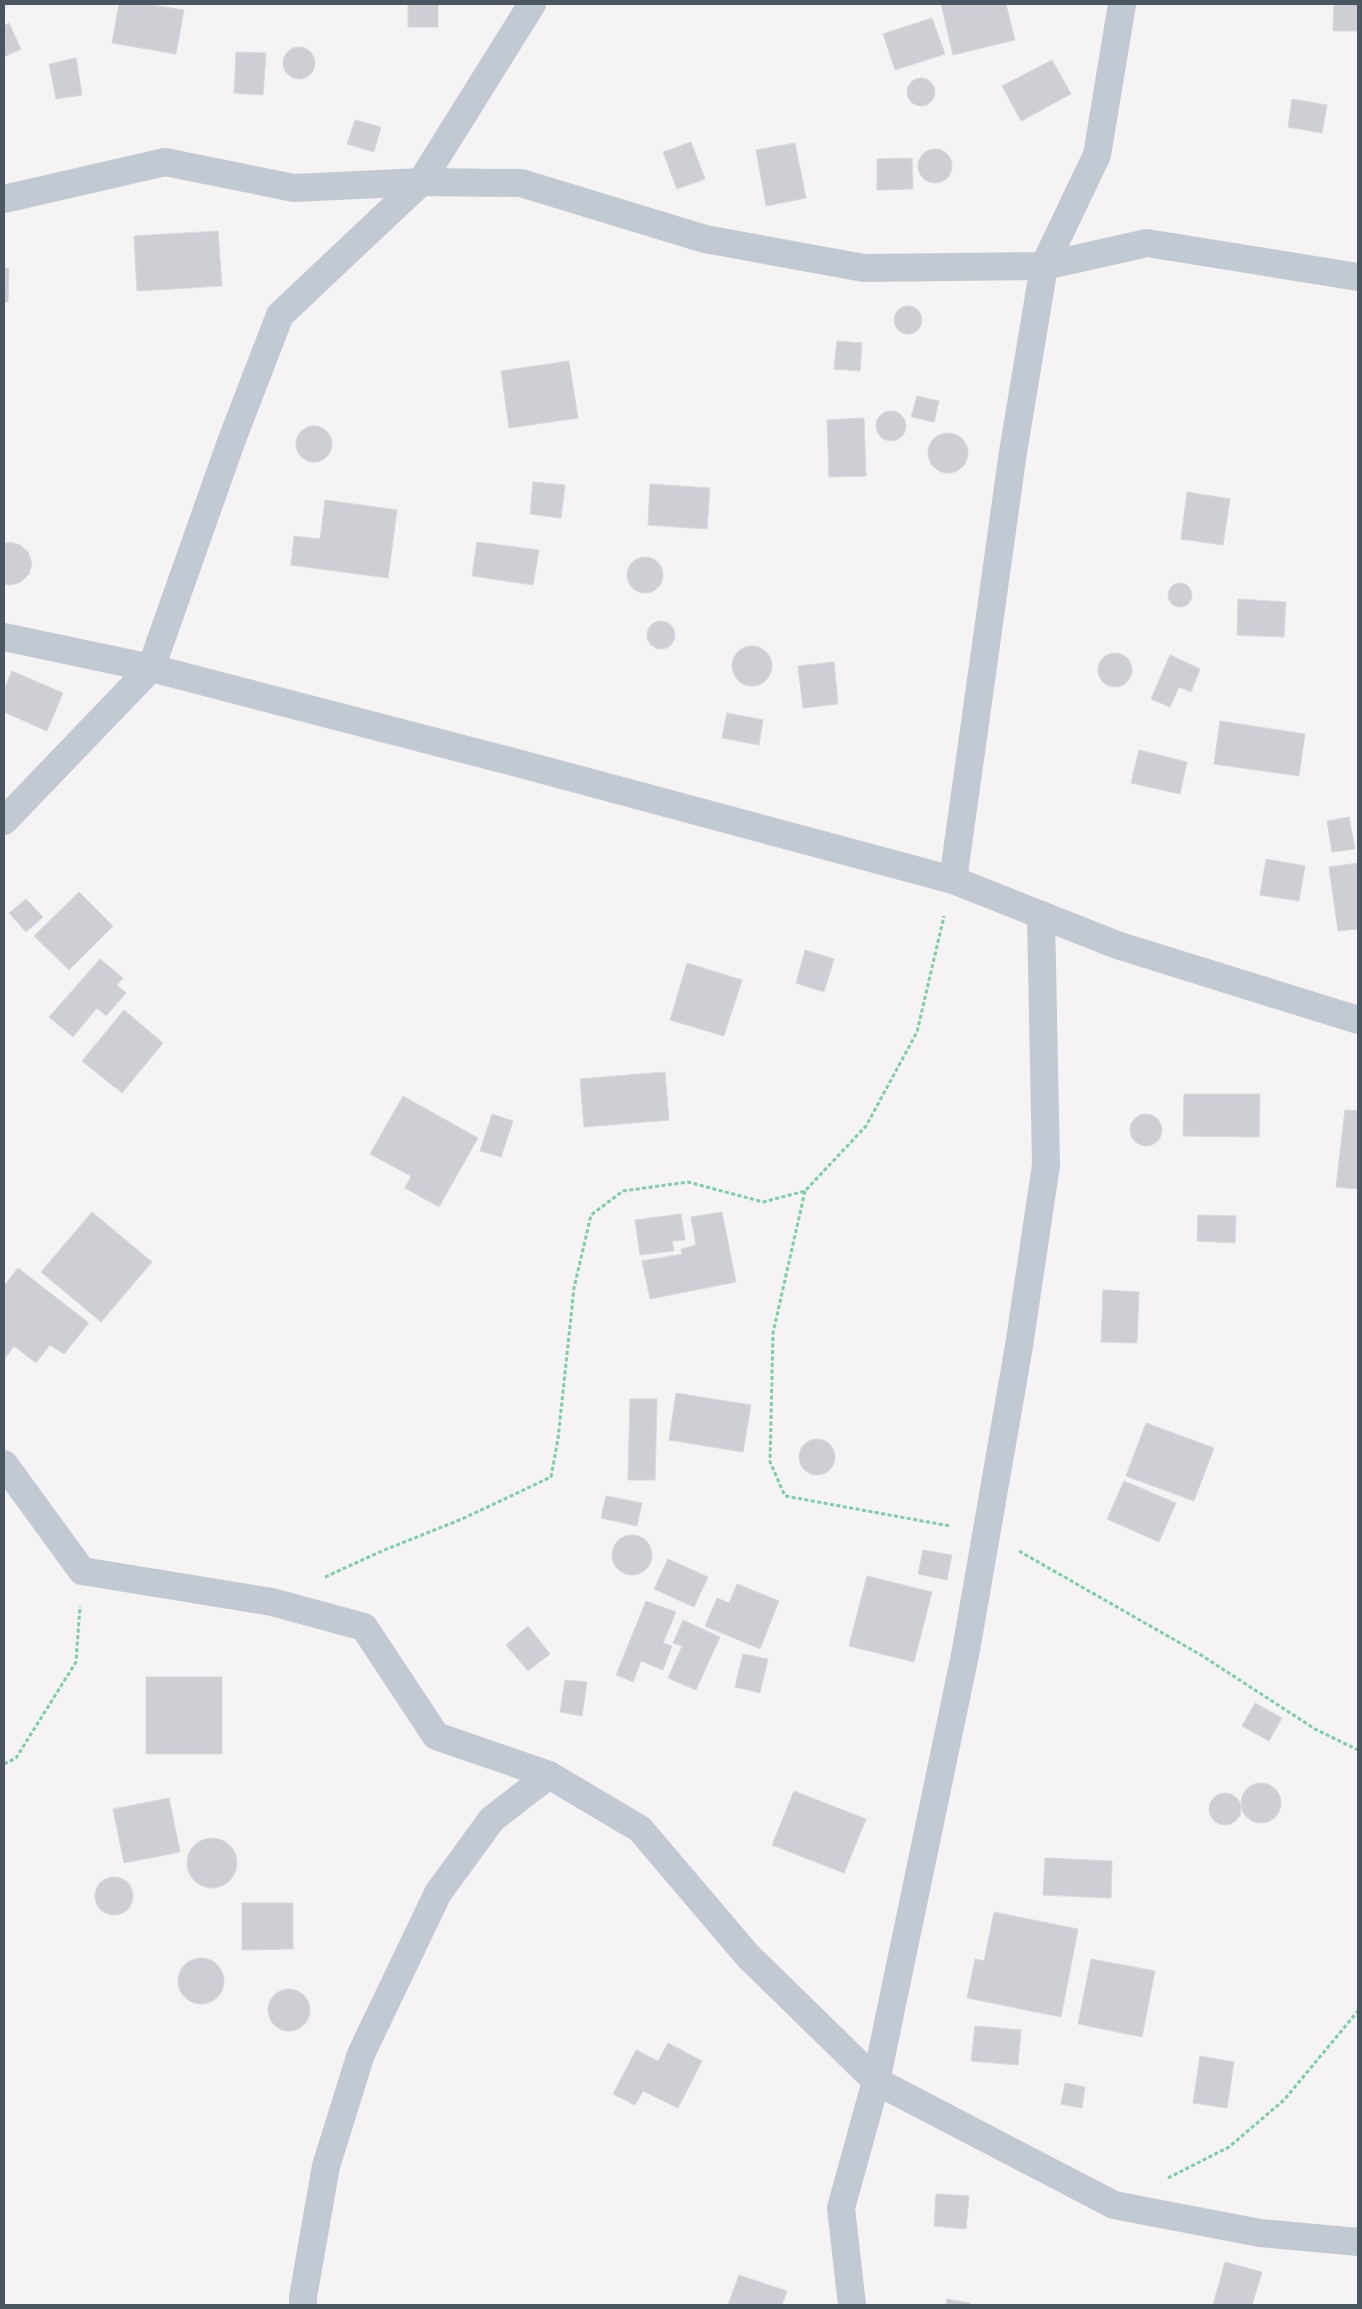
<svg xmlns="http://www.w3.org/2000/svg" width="1362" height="2309" viewBox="0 0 1362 2309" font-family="Roboto,sans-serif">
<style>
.building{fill:#cdcfd5;stroke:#d7d9de}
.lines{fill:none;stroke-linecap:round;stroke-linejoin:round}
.path{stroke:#7ad0a6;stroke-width:3;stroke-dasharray:4 2.5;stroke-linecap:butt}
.minor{stroke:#c1cad2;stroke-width:28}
</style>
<rect width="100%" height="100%" fill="#f5f3f3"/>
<!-- building -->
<g class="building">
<path d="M119,4H146L184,10L176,54L112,43Z"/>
<rect x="408" y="4" width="30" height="23"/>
<path d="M941,4H1006L1015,40L953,55Z"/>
<path d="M1334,4H1358V31H1333Z"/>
<path d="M932,18L945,54L895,70L883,34Z"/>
<path d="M9,23L21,49L4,57V26Z"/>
<circle cx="299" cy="63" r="16"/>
<path d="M236,52L266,53L263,95L234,93Z"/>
<path d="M76,58L82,95L56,99L49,64Z"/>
<path d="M1052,60L1071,94L1021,121L1002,86Z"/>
<circle cx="921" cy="92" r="14"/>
<path d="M1292,99L1327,105L1322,133L1288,127Z"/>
<path d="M355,120L381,127L374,152L347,144Z"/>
<path d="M691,142L705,179L677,189L663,152Z"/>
<path d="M795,143L806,198L766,206L756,150Z"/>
<circle cx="935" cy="166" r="17"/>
<path d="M912,158L913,189L877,190V159Z"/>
<path d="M218,231L222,286L137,291L134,236Z"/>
<path d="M4,268H9L8,302H4Z"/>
<circle cx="908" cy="320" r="14"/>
<path d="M837,341L862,343L860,371L834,369Z"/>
<path d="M569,361L578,418L509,428L501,371Z"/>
<path d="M917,396L939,401L934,422L911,417Z"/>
<circle cx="891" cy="426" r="15"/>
<path d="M864,418L866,476L829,477L827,420Z"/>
<circle cx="314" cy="444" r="18"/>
<circle cx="948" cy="453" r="20"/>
<path d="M533,482L565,485L561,518L530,514Z"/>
<path d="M650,484L710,488L707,529L648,525Z"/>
<path d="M1187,492L1230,499L1223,545L1181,539Z"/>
<path d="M325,500L397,510L388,578L291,565L294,536L320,539Z"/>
<path d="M10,542L20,545L28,552L32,563L29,574L21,582L10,585L4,584V544Z"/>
<path d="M477,542L539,550L533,585L472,576Z"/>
<circle cx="645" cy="575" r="18"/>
<circle cx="1180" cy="595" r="12"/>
<path d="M1238,599L1286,602L1284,637L1237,635Z"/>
<circle cx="661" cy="635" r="14"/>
<circle cx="752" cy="666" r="20"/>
<circle cx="1115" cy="670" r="17"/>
<path d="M1170,655L1200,669L1191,692L1179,687L1170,707L1151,699Z"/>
<path d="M834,662L838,704L803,708L798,666Z"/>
<path d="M12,671L63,693L47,731L4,712V690Z"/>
<path d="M727,713L763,720L759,745L722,738Z"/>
<path d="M1220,721L1305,734L1299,776L1214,764Z"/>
<path d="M1139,750L1187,762L1180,794L1131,783Z"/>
<path d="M1349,817L1355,849L1332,852L1327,821Z"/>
<path d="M1266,859L1305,866L1299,901L1260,895Z"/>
<path d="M1358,863V929L1338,931L1329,867Z"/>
<path d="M79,892L113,926L69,970L34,936Z"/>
<path d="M26,899L43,917L26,932L9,913Z"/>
<path d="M805,950L834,959L824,992L796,983Z"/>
<path d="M100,959L123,978L117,985L126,993L106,1016L97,1008L73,1037L49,1017Z"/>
<path d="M687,963L742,980L724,1036L670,1020Z"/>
<path d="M124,1010L163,1043L122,1093L82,1061Z"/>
<path d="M665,1072L669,1120L584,1127L580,1079Z"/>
<path d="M1184,1094H1260L1259,1137L1183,1136Z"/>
<path d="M403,1096L478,1138L439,1207L405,1188L411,1176L370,1154Z"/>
<path d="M1345,1110L1358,1111V1189L1336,1187Z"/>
<circle cx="1146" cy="1130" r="16"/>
<path d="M492,1114L513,1121L501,1157L480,1151Z"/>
<path d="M92,1212L152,1262L101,1322L41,1272Z"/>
<path d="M722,1212L736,1282L650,1299L642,1261L682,1254L681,1249L696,1245L691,1217Z"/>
<path d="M681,1214L685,1240L672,1241L674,1251L640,1255L635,1220Z"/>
<path d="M1198,1215L1236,1216L1235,1243L1197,1241Z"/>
<path d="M18,1268L89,1323L64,1354L50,1345L36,1363L14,1346L4,1360V1286Z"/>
<path d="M1103,1290L1139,1292L1137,1343L1101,1342Z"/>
<path d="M676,1393L751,1405L743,1452L669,1440Z"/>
<path d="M630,1399H657L655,1480H628Z"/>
<path d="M1146,1423L1214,1448L1194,1501L1126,1476Z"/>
<circle cx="817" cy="1457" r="18"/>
<path d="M1124,1481L1176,1503L1159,1542L1107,1519Z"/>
<path d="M606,1496L642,1503L637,1526L601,1518Z"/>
<circle cx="632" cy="1555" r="20"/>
<path d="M923,1550L952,1555L947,1580L918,1574Z"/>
<path d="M668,1559L708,1577L694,1607L654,1589Z"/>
<path d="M867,1576L932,1592L914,1662L849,1646Z"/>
<path d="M737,1584L779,1601L760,1649L705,1626L717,1598L729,1603Z"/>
<path d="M646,1601L676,1612L663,1643L672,1646L663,1670L641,1661L633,1682L616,1675Z"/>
<path d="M683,1620L720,1637L696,1690L668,1678L682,1646L673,1643Z"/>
<path d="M528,1626L550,1654L528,1671L506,1645Z"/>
<path d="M743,1654L768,1659L760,1693L735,1687Z"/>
<rect x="146" y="1677" width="76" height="77"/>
<path d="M565,1680L587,1682L582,1716L560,1712Z"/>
<path d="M1255,1703L1282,1718L1269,1741L1242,1726Z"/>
<circle cx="1261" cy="1803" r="20"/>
<path d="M794,1791L866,1819L844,1873L772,1845Z"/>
<circle cx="1225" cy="1809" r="16"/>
<path d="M169,1798L180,1852L124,1863L113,1809Z"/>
<circle cx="212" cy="1863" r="25"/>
<path d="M1045,1858L1112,1861L1111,1898L1043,1895Z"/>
<circle cx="114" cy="1896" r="19"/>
<path d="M242,1903H293V1949L242,1950Z"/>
<path d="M994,1912L1078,1929L1061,2017L967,1998L975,1959L984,1961Z"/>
<circle cx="201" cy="1981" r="23"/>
<path d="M1091,1959L1155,1971L1142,2037L1078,2024Z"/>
<circle cx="289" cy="2010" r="21"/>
<path d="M975,2026L1021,2030L1018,2065L971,2061Z"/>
<path d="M668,2043L702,2061L678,2108L643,2091L635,2105L613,2094L636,2050L658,2061Z"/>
<path d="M1200,2056L1234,2062L1227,2108L1193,2103Z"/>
<path d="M1065,2083L1085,2087L1082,2108L1061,2104Z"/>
<path d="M936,2194L969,2196L966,2229L934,2226Z"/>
<path d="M1225,2262L1262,2272L1252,2305H1213Z"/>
<path d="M739,2275L787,2291L782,2305H728Z"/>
<path d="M947,2299L970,2303V2305H946Z"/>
</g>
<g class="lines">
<!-- path -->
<g class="path">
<path d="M805,1191L773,1333L770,1462L785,1496L950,1526"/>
<path d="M1019,1551L1201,1655L1315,1729L1358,1750"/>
<path d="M325,1577L382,1551L462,1519L551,1477L558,1439L574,1288L591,1215L623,1191L688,1182L763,1202L805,1191L866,1126L917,1032L944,916"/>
<path d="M4,1764L16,1758L76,1662L80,1606"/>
<path d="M1168,2178L1229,2147L1284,2100L1358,2011"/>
</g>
<!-- minor -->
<g class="minor">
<path d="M4,199L165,162L294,188L421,182L521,183L705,239L864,268L1044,266L1147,243L1358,277"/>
<path d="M4,637L151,668L521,764L953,880L1117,945L1358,1020"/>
<path d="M4,821L151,668L231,442L280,315L421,182L532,4"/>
<path d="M953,880L1013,452L1044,266L1097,155L1122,4"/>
<path d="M4,1464L82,1571L272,1602L364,1627L436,1736L549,1775L640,1829L748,1956L876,2081L1114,2205L1260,2233L1358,2242"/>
<path d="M303,2305V2297L326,2166L361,2054L438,1893L492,1819L549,1775"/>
<path d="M852,2305L841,2208L876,2081L966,1650L1019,1346L1046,1165L1041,915"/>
</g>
</g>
<!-- border -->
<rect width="1362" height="2309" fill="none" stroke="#4a5661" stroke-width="10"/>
</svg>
